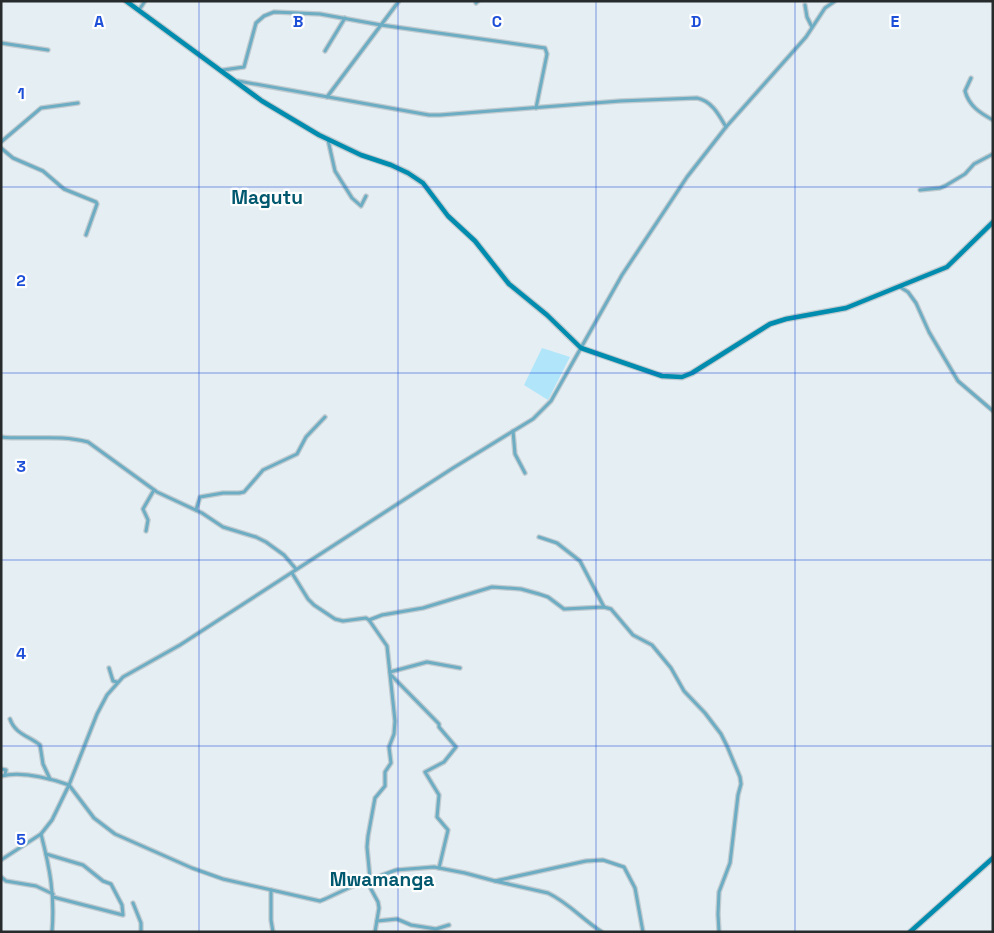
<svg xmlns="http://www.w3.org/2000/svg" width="994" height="933" viewBox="0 0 994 933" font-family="'Space Grotesk',sans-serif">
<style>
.grass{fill:#b1e6fa}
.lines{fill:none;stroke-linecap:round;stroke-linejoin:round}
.street-casing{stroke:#c2cbcf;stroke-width:5.5}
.secondary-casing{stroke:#c2cbcf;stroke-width:7}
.street{stroke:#6dadc4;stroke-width:3}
.secondary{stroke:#008cae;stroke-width:4.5}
.grid{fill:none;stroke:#1d4ed8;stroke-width:1;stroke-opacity:0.55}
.labels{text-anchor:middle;stroke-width:4.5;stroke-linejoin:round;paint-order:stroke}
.quarter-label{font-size:19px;font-weight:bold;fill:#00586e;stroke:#fff}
.grid-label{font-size:16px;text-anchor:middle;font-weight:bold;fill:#1d4ed8;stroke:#fff;stroke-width:4.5;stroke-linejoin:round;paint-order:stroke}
</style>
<rect width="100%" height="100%" fill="#e4eef3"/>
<!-- grass -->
<path class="grass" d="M542,348L570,357L548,400L524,385Z"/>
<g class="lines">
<!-- street casing -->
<g class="street-casing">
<g id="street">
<path d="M476,3L478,1"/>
<path d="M805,5L807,17L812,27"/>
<path d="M139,10L145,1"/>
<path d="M1,43L48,50"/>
<path d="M325,51L345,18"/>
<path d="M223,70L244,67L256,23L264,16L274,12L320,14L381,25L545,48L547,54L536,108"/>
<path d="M971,78L965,91C969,106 980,113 993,120"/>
<path d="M238,81L429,115H440L620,101L697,98C712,101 719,115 726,127"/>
<path d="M327,97L399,1"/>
<path d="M328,140L335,171L352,198L361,206L366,196"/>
<path d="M1,142L41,108L78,103"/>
<path d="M1,148L13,158L43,171L64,189L96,202L97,204L86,235"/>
<path d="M920,190L940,188L945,186L965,174L974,164L993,154"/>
<path d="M900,287L908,292L916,303L929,332L958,381L993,411"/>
<path d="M513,431L515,454L525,473"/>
<path d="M1,437C30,440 59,434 88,442L157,492L202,513L223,527L256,537L266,542L284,555L296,569"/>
<path d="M196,510L200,497L223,493H239L244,492L263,470L297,454L306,437L325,417"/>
<path d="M146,531L148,520L143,509L154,490"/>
<path d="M539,537L557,543L580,561L604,607"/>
<path d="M292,573L308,599L314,605L335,619L343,621L366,618L369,620L387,646L395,721L394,734L389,747L391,763L385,772V786L375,798L368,836L367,847L371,889L378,902L379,908L375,932"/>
<path d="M369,620L382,615L423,608L492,587L521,589L539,594L548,597L564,609L604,607L611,609L633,635L652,645L671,668L684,691L705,713L721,734L727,746L740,777L741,784L738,795L730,863L719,892L718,914L719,932"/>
<path d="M109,668L113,681L117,682"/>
<path d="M390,672L427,662L460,668"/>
<path d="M391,675L439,724V727L456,747L444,762L425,772L439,795L437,817L448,830L439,868"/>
<path d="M10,719C15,734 29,736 40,745L43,764L50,779"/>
<path d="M1,769L6,770L5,775"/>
<path d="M1,776C22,771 49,778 69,785L97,714L107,695L123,677L180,645L453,468L533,419L551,401L622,275L687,177L726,127L806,37L825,8L835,1"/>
<path d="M41,834C50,869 55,895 52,932"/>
<path d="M46,854L83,865L103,881L111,884L122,905L123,915L53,897"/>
<path d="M1,860L41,834L52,820L69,785L94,818L115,834L192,868L223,879L311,899L320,901L325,899L355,885L396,870L434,867L465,873L495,881L586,861L603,860L624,867L635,888L643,932"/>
<path d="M1,877L6,881L36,886L53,894"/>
<path d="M495,881L548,893C569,903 583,920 602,932"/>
<path d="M271,890V920L273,932"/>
<path d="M133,903L141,923V932"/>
<path d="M377,921L397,919L411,925L436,929L449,925"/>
</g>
</g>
<!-- secondary casing -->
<g class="secondary-casing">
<g id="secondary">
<path d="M126,1L262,101L319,135L361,155L391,165L408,173L423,183L448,216L475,241L509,284L547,315L581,348L662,376L682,377L692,373L770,324L786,319L846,308L947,267L993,222"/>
<path d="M910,932L993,858"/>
</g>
</g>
<!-- street -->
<use href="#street" class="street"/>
<!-- secondary -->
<use href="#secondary" class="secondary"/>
</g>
<!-- grid -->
<path class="grid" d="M199,1V932M398,1V932M596,1V932M795,1V932M1,187H993M1,373H993M1,560H993M1,746H993"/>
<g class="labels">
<!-- quarter labels -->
<g class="quarter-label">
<text x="267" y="204">Magutu</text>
<text x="382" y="886">Mwamanga</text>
</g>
</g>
<g class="grid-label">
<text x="99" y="27">A</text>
<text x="298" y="27">B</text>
<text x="497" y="27">C</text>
<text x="696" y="27">D</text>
<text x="895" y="27">E</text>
<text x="21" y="99">1</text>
<text x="21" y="286">2</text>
<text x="21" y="472">3</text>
<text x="21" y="659">4</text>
<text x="21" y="845">5</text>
</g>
<!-- border -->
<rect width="994" height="933" fill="none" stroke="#272b2c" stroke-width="5"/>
</svg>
